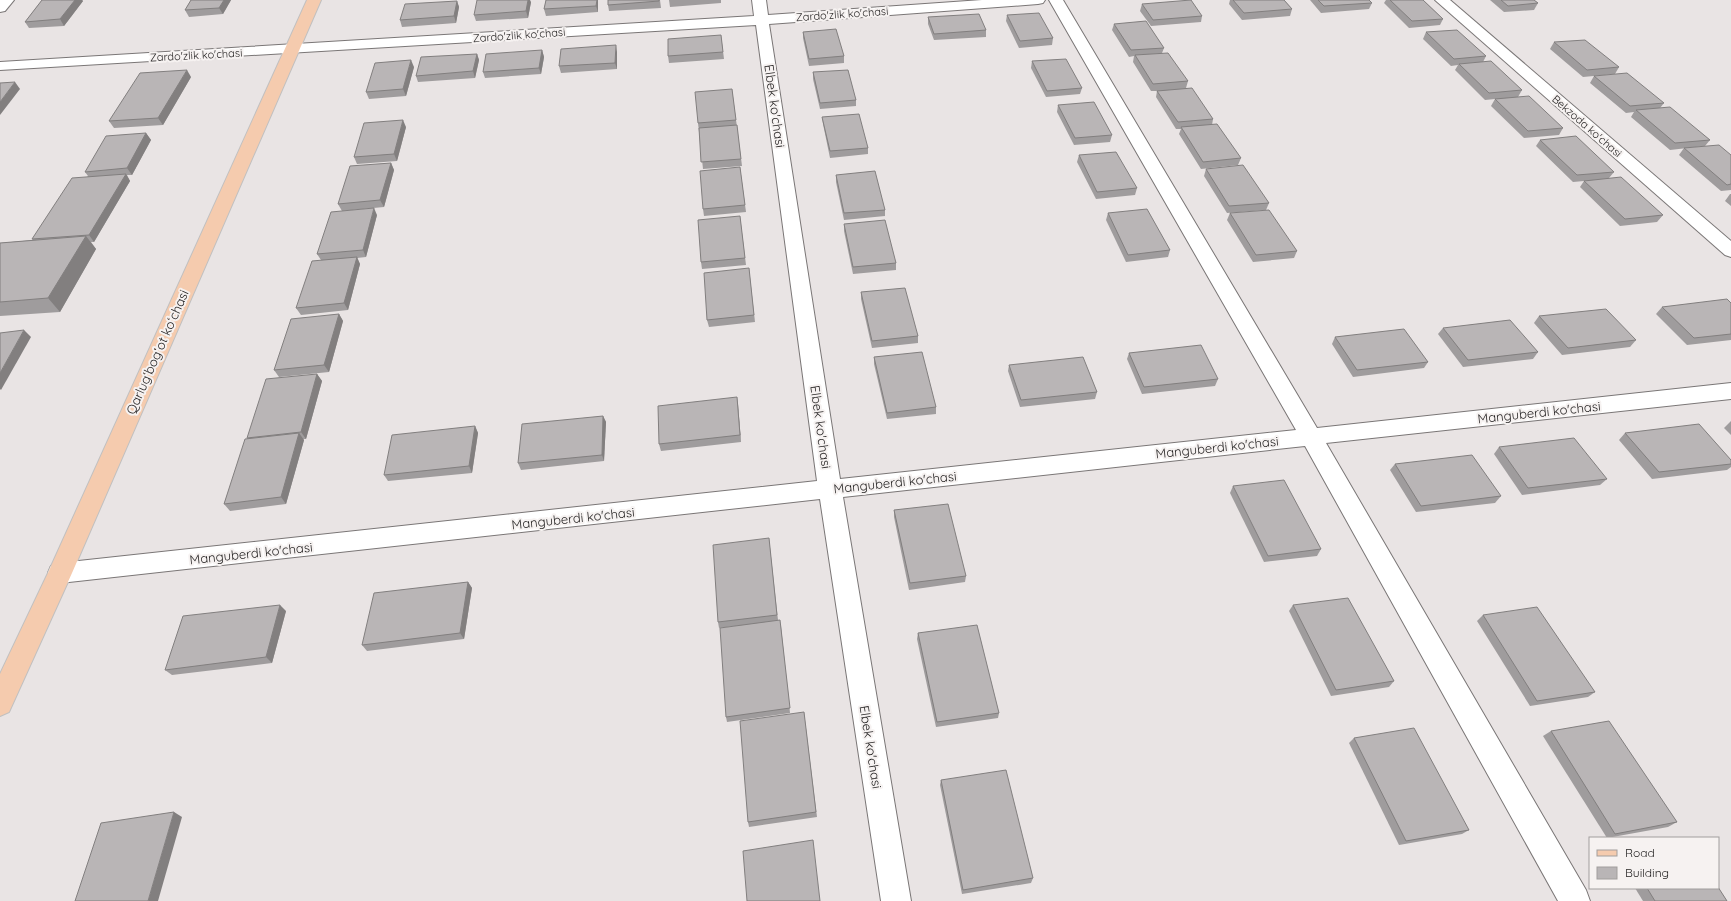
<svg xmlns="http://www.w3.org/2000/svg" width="1731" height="901" viewBox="0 0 1731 901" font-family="Quicksand,sans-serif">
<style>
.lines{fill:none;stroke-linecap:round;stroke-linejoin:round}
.minor-casing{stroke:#7a7676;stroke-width:2}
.major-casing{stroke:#c1c0c0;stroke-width:2}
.minor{fill:#fff;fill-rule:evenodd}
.major{fill:#f5cbae;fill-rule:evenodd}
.wall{fill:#9f9c9d}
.shaded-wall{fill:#827f7f}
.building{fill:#b9b5b6;stroke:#827f7f}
.labels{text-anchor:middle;stroke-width:4;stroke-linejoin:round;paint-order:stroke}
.far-street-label{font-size:11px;fill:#211f1f;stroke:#f6f2f1}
.street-label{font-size:13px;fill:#211f1f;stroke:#f6f2f1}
</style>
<rect width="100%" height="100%" fill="#e9e4e4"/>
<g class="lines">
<!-- minor casing -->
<g class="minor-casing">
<g id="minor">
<path d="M0,0H14L5,11L0,12Z"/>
<path d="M752,0H766L768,15L982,0H1045L1043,3L1038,4L769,24L840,479L1296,430L1049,0H1063L1317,428L1731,383V399L1326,443L1586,890L1590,901H1558L1305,446L843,497L911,901H881L820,499L60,583L51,580L48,573L51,566L60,563L817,481L756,25L0,70V62L754,16Z"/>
<path d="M1435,0H1450L1731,241V257L1725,255Z"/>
</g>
</g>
<!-- major casing -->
<g class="major-casing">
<path id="major" d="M307,0H321L72,573L9,712L0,716V674L48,573Z"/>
</g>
<!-- minor -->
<use href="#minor" class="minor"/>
<!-- major -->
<use href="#major" class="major"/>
</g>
<!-- wall -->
<g class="wall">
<path d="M42,0H82L83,1L64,26L29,28L25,22Z"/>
<path d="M191,0H231L223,14L189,17L185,10Z"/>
<path d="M546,0H598V12L546,16L544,9Z"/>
<path d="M608,0H660L661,8L609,11L608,5Z"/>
<path d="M669,0H721V3L670,7Z"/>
<path d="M1230,0H1284L1292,9L1290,16L1242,20L1229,4Z"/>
<path d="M1310,0H1369L1372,3L1369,9L1321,13Z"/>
<path d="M1386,0H1423L1443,19L1440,25L1409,28L1384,3Z"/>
<path d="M1490,0H1534L1538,3L1534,10L1504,12Z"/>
<path d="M457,1L459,7L456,23L402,27L400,20Z"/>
<path d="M531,2L528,18L476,21L474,15Z"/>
<path d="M1142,4L1202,16L1201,22L1151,26L1140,11Z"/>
<path d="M1007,15L1053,38L1052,45L1019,48L1006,21Z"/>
<path d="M928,17L986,30V37L934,40L928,24Z"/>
<path d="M1114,24L1164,48L1162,53L1188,81L1186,88L1213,119L1212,125L1241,158L1238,165L1201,169L1179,134L1181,129H1176L1156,97L1157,91H1151L1133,62L1134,56L1129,57L1112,30Z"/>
<path d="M803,32L844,56V63L809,66L803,38Z"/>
<path d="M1426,32L1486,56L1483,62L1522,90L1518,97L1563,128L1559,135L1524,138L1491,106L1495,99L1485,100L1455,70L1458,65L1451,66L1423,39Z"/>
<path d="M721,35L724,59L669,63L668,56Z"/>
<path d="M1554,42L1619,67L1615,74L1583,77L1550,49Z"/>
<path d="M542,50L544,57L541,74L485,78L483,72Z"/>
<path d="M617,52V69L561,73L559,66Z"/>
<path d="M477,54L479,60L475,78L418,82L416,76Z"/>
<path d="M1032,61L1082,88L1080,94L1046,97L1031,68Z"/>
<path d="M414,67L406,96L369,99L366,92Z"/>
<path d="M813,72L856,100V106L820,109L813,79Z"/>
<path d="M1594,76L1664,103L1660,108L1710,140L1705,146L1670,150L1631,117L1634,112L1626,113L1590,83Z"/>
<path d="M191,77L163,125L114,128L109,121Z"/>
<path d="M732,89L742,166L703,169L698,123Z"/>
<path d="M1058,105L1112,135L1110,142L1074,145L1057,112Z"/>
<path d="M822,117L868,148V154L830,158L823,124Z"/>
<path d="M406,127L397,161L357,164L354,157Z"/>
<path d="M146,133L151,140L132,175H127L130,181L94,242H91L96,249L60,312L0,316V243L33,240L32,239L88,176L85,172Z"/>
<path d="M1540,140L1614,172L1609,178L1663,215L1657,222L1620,226L1580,187L1584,181L1573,182L1536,146Z"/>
<path d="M1684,148L1731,155V190L1721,191L1679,155Z"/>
<path d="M1079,155L1137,188L1135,195L1096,199L1077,162Z"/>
<path d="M391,163L394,170L384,207L342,211L338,204Z"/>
<path d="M740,167L746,212L704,216L703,209Z"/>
<path d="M1206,169L1269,203L1266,210L1227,213L1204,176Z"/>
<path d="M836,175L885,210V216L844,220L836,182Z"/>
<path d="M1730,194H1731V206L1725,201Z"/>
<path d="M1108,213L1170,250L1168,257L1126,262L1106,220Z"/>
<path d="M1230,213L1297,251L1294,258L1253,262L1227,220Z"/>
<path d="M377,215L366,257L357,258L360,264L348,310L301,315L296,308L321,260L317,254Z"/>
<path d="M740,216L746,265L702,269L701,262Z"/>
<path d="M844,224L896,263V270L853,274L844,231Z"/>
<path d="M749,268L755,322L709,327L707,320Z"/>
<path d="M861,292L918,336V343L872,348L861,299Z"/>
<path d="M1731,303V340L1687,345L1656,314L1662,307Z"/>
<path d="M339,314L343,321L329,372L279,377L274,370Z"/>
<path d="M1539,316L1636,340L1630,347L1562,355L1534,323Z"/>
<path d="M1443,328L1538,352L1533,359L1463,367L1438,334Z"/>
<path d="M1335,337L1428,362L1424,368L1353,377L1332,344Z"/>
<path d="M1129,353L1218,379L1215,386L1142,394L1127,359Z"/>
<path d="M874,357L936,407V414L887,419L874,364Z"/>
<path d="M1009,365L1097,392L1095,399L1020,407L1008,371Z"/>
<path d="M317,374L322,381L306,439H303L304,440L286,504L230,511L224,504L248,439L247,438Z"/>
<path d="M737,397L741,442L661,451L659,444Z"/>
<path d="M603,416L606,422L604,461L521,470L518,463Z"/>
<path d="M1731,421V435L1724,428Z"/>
<path d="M475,426L478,433L472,473L388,481L384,475Z"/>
<path d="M1625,433L1731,460V467L1727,470L1652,479L1619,440Z"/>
<path d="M1499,447L1607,479L1600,485L1522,495L1494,454Z"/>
<path d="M1395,464L1501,496L1495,503L1416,512L1390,470Z"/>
<path d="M1233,486L1321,549L1317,556L1264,562L1230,493Z"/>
<path d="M894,510L966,576L965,582L909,590L894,517Z"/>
<path d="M769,538L778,620L781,626L790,713L727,722L726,717L735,626L719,628L718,622Z"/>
<path d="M468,582L472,588L464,639L367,651L362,645Z"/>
<path d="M1293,605L1394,681L1389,687L1331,696L1289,611Z"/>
<path d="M286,611L272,663L172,675L165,670Z"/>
<path d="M1483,615L1595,692L1588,697L1530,706L1477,621Z"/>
<path d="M918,633L999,713L998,718L936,727L917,639Z"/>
<path d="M804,712L817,817L749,827L748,822Z"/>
<path d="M1551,731L1677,822L1668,827L1607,838L1543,736Z"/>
<path d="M1354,738L1469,830L1462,834L1399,845L1349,743Z"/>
<path d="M941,780L1033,878L1031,883L962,894L940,785Z"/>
<path d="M1635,888H1718L1727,901H1643Z"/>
</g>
<!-- shaded-wall -->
<g class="shaded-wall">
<path d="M75,0H82L83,1L64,26L60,19Z"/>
<path d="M224,0H231L223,14L219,8Z"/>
<path d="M528,0H530L531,2L528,18L526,11Z"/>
<path d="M597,0H598V12L596,6Z"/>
<path d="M457,1L459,7L456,23L454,16Z"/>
<path d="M616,45L617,52V69L615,63Z"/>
<path d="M542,50L544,57L541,74L539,68Z"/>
<path d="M477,54L479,60L475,78L473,71Z"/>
<path d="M411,60L414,67L406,96L403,89Z"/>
<path d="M187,70L191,77L163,125L158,118Z"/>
<path d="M15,82L20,89L0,115V102Z"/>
<path d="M403,120L406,127L397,161L394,154Z"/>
<path d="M146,133L151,140L132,175L127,168Z"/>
<path d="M391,163L394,170L384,207L380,200Z"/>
<path d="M126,174L130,181L94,242L89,235Z"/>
<path d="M374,208L377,215L366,257L363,250Z"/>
<path d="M86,236L96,249L60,312L48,298Z"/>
<path d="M357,257L360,264L348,310L344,303Z"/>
<path d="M339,314L343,321L329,372L324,365Z"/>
<path d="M24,330L31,337L1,390L0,389V373Z"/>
<path d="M317,374L322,381L306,439L301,432Z"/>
<path d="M737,397L738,404L741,442L740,435Z"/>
<path d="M603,416L606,422L604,461L602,455Z"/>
<path d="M475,426L478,433L472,473L469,466Z"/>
<path d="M299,433L304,440L286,504L281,497Z"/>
<path d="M468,582L472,588L464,639L460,633Z"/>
<path d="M280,605L286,611L272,663L266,657Z"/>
<path d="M174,812L182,817L158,901H148Z"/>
</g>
<!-- building -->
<g class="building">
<path d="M42,0H75L60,19L25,22Z"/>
<path d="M191,0H224L219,8L185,10Z"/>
<path d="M477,0H528L526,11L474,15Z"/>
<path d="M546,0H597L596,6L544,9Z"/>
<path d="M608,0H659V1L608,5Z"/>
<path d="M1191,0L1202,16L1153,20L1142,4Z"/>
<path d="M1233,0H1284L1292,9L1244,13Z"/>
<path d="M1318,0H1369L1372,3L1324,6Z"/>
<path d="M1390,0H1423L1443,19L1412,21Z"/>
<path d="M1501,0H1534L1538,3L1508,6Z"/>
<path d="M457,1L454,16L400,20L405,4Z"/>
<path d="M1039,13L1053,38L1020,41L1007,15Z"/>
<path d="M979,14L986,30L934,34L928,17Z"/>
<path d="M1146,21L1164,48L1131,50L1114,24Z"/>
<path d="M836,29L844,56L809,59L803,32Z"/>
<path d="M1457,30L1486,56L1454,59L1426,32Z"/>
<path d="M721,35L723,52L668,56V39Z"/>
<path d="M1585,40L1619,67L1587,70L1554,42Z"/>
<path d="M616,45L615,63L559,66L561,49Z"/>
<path d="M542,50L539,68L483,72L486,54Z"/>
<path d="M1168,53L1188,81L1153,84L1135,55Z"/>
<path d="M477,54L473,71L416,76L421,57Z"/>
<path d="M1066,59L1082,88L1047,91L1032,61Z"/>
<path d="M411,60L403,89L366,92L375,63Z"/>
<path d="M1491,61L1522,90L1489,93L1459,64Z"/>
<path d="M187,70L158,118L109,121L140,73Z"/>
<path d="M848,70L856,100L820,103L813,72Z"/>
<path d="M1627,73L1664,103L1630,106L1594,76Z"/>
<path d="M15,82L0,102V83Z"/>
<path d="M1192,88L1213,119L1178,122L1157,91Z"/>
<path d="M732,89L736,120L698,123L695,92Z"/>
<path d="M1529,96L1563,128L1528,131L1495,99Z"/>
<path d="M1094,102L1112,135L1075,138L1058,105Z"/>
<path d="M1670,107L1710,140L1675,143L1636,110Z"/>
<path d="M859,114L868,148L830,151L822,117Z"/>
<path d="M403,120L394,154L354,157L364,123Z"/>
<path d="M1217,124L1241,158L1203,162L1181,127Z"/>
<path d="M737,125L741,159L701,162L699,128Z"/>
<path d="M146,133L127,168L85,172L106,136Z"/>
<path d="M1576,136L1614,172L1577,175L1540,140Z"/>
<path d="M1719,145L1731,155V184L1727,185L1684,148Z"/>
<path d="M1116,152L1137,188L1097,192L1079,155Z"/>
<path d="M391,163L380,200L338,204L350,166Z"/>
<path d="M1243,165L1269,203L1229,206L1206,169Z"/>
<path d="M740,167L745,205L703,209L700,171Z"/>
<path d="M875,171L885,210L844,213L836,175Z"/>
<path d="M126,174L89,235L32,239L72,178Z"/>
<path d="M1621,177L1663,215L1625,219L1584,181Z"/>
<path d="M374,208L363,250L317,254L331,212Z"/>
<path d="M1147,209L1170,250L1128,255L1108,213Z"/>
<path d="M1269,210L1297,251L1256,255L1230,213Z"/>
<path d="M740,216L745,258L701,262L698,220Z"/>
<path d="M885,220L896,263L853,267L844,224Z"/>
<path d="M86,236L48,298L0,302V243Z"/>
<path d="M357,257L344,303L296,308L312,261Z"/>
<path d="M749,268L754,315L707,320L704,273Z"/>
<path d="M905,288L918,336L872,341L861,292Z"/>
<path d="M1727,299L1731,303V334L1694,338L1662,307Z"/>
<path d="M1606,309L1636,340L1568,348L1539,316Z"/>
<path d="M339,314L324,365L274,370L291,319Z"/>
<path d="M1510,320L1538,352L1468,360L1443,328Z"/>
<path d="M1404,329L1428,362L1357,370L1335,337Z"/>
<path d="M24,330L0,373V333Z"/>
<path d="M1201,345L1218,379L1144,387L1129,353Z"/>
<path d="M922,352L936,407L887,413L874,357Z"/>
<path d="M1083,357L1097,392L1021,400L1009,365Z"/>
<path d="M317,374L301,432L247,438L266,379Z"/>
<path d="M737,397L740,435L659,444L658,406Z"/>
<path d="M603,416L602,455L518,463L522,424Z"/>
<path d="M1699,424L1731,460V464L1659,472L1625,433Z"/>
<path d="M475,426L469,466L384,475L392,435Z"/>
<path d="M299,433L281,497L224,504L245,439Z"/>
<path d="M1574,438L1607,479L1528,488L1499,447Z"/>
<path d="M1472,455L1501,496L1421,506L1395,464Z"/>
<path d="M1284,480L1321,549L1268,556L1233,486Z"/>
<path d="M948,504L966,576L910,583L894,510Z"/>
<path d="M769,538L777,615L718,622L713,545Z"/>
<path d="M468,582L460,633L362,645L374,593Z"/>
<path d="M1348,598L1394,681L1336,690L1293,605Z"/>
<path d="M280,605L266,657L165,670L183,616Z"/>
<path d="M1537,607L1595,692L1537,701L1483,615Z"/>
<path d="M780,620L790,708L726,717L720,628Z"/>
<path d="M977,625L999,713L937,722L918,633Z"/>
<path d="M804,712L816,812L748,822L740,721Z"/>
<path d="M1609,721L1677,822L1615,834L1551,731Z"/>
<path d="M1414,728L1469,830L1406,841L1354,738Z"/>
<path d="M1006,770L1033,878L963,890L941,780Z"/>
<path d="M174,812L148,901H75L101,823Z"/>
<path d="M813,840L820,901H747L743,851Z"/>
<path d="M1718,887L1727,901H1655L1647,888H1718Z"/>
</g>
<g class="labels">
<!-- far-street labels -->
<g class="far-street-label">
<text transform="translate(842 14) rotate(-4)" y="4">Zardo'zlik ko'chasi</text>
<text transform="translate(519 35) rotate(-4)" y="4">Zardo'zlik ko'chasi</text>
<text transform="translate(196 55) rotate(-3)" y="4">Zardo'zlik ko'chasi</text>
<text transform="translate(1587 126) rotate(41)" y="4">Bekzoda ko'chasi</text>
</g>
<!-- street labels -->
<g class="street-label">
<text transform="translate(775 106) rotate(82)" y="5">Elbek ko'chasi</text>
<text transform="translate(157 352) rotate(-66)" y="5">Qarlug‘bog‘ot ko‘chasi</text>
<text transform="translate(1539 412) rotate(-6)" y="5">Manguberdi ko'chasi</text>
<text transform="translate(821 427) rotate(82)" y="5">Elbek ko'chasi</text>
<text transform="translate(1217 447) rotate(-6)" y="5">Manguberdi ko'chasi</text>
<text transform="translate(895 482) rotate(-6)" y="5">Manguberdi ko'chasi</text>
<text transform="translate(573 518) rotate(-6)" y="5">Manguberdi ko'chasi</text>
<text transform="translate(251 553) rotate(-6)" y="5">Manguberdi ko'chasi</text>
<text transform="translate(871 747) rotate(81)" y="5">Elbek ko'chasi</text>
</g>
</g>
<!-- legend -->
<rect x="1589" y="837" width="130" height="52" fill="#f6f2f1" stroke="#a19e9d"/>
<rect x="1597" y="850" width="20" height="6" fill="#f5cbae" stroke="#a19e9d"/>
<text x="1625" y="857" font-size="12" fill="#211f1f">Road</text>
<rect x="1597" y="867" width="20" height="12" fill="#b9b5b6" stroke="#a19e9d"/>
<text x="1625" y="877" font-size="12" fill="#211f1f">Building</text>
</svg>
